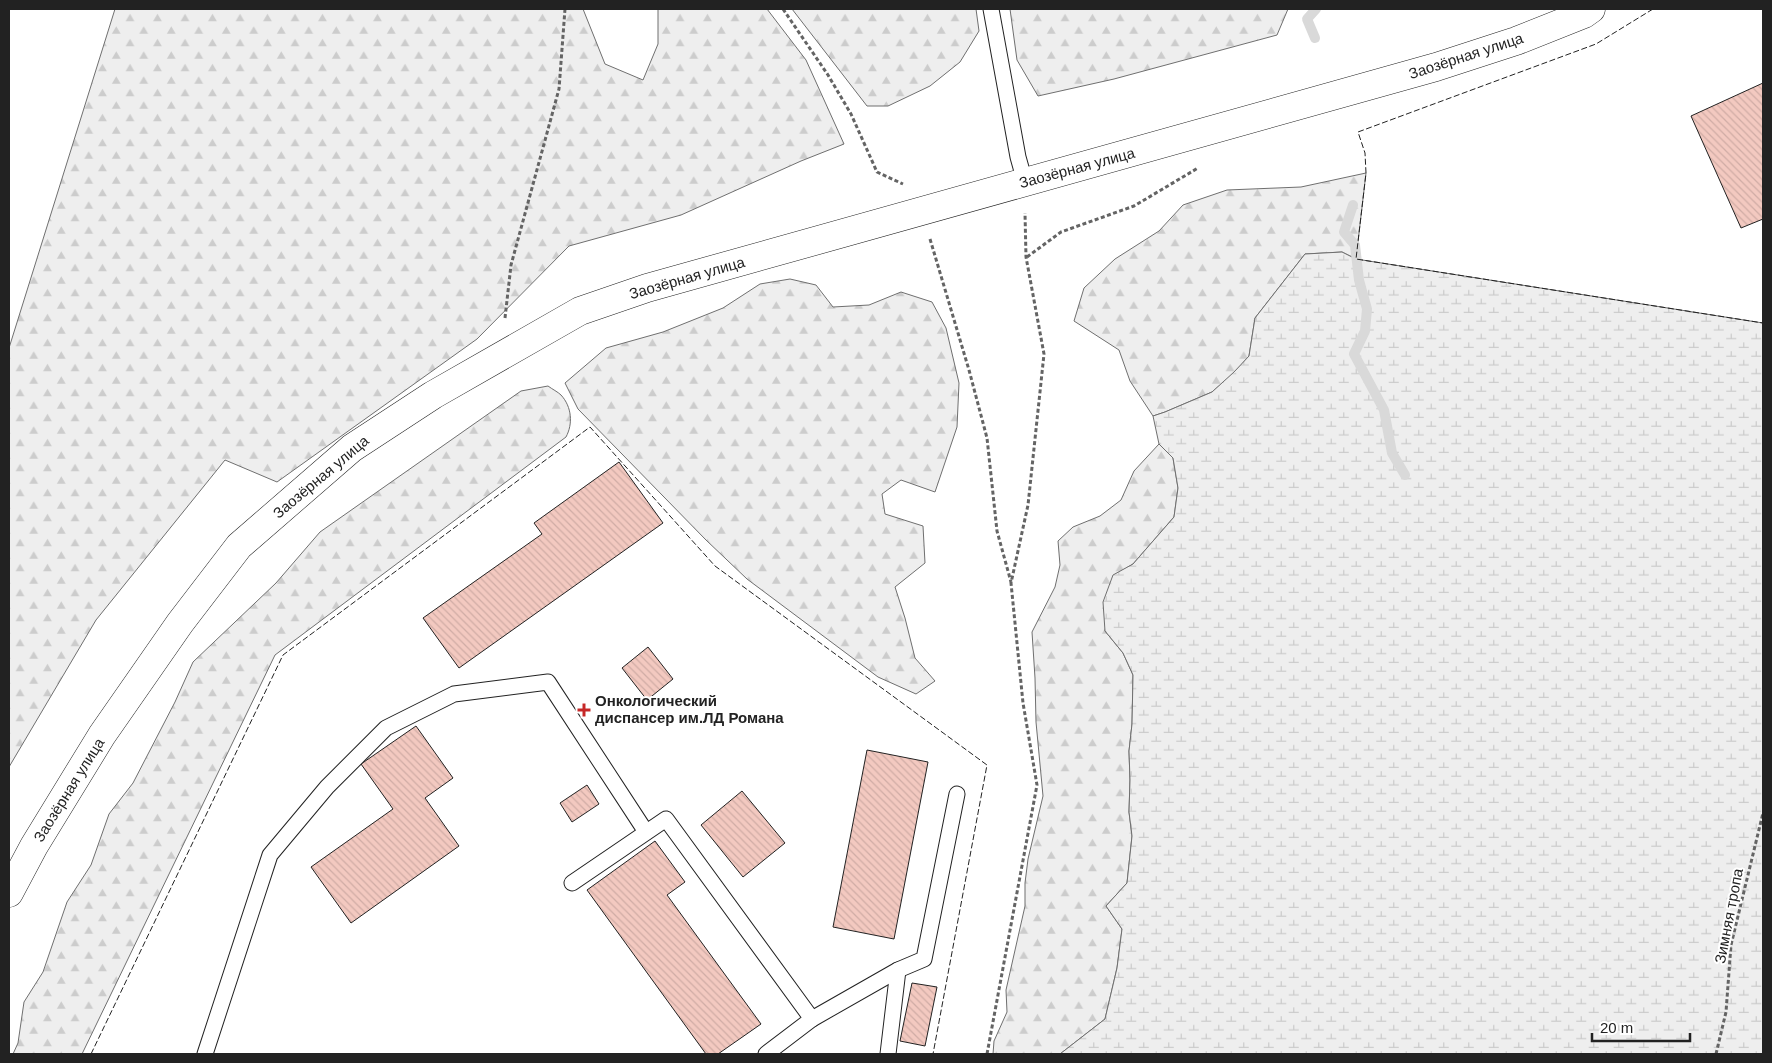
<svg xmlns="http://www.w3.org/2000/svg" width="1772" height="1063" viewBox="0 0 1772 1063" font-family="Helvetica,sans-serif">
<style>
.forest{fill:url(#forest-firs);stroke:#6f6f6f}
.wetland{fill:url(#wetland-marsh);stroke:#6f6f6f}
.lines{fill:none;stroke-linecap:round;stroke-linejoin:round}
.stream{stroke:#d9d9d9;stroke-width:10}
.building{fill:url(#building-back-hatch);stroke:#222}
.service-casing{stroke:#222;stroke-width:17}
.minor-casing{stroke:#222;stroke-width:29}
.path{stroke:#646464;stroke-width:3;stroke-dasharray:4 2.5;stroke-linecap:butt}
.service{stroke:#fff;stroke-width:15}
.minor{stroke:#fff;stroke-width:28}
.fence{stroke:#222;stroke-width:1;stroke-dasharray:6 2.5;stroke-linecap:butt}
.poi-dot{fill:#c62828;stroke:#fff;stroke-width:2}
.labels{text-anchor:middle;stroke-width:4;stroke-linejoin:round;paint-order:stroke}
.street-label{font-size:15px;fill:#222;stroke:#fff}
.poi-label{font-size:15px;font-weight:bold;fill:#222;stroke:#fff;text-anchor:start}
</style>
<defs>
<pattern id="forest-firs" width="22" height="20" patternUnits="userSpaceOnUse" patternTransform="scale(1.25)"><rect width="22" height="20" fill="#eee"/><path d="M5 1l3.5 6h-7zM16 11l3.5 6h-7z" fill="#ccc"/></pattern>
<pattern id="wetland-marsh" width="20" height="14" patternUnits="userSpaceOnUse" patternTransform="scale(1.25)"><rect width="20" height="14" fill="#eee"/><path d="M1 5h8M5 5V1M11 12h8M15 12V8" fill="none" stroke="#ccc"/></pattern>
<pattern id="building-back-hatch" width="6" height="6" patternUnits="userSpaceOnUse" patternTransform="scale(1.25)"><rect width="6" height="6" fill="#f3c9c0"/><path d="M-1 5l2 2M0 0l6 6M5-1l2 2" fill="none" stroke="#d0aca5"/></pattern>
</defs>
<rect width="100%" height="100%" fill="#fff"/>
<!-- forest -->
<g class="forest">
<path d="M115,9H583L605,64L643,80L658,44V9H767L806,60L844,144L801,161L681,215L569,246L477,339L277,482L225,460L96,620L9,767V348Z"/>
<path d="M792,9H976L979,31L960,62L930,86L888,106H867Z"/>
<path d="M1010,9H1288L1277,35L1114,79L1038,96L1017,60Z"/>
<path d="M1366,173L1356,259L1342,252L1305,254L1255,318L1249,356L1234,373L1212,392L1165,412L1153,416L1130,381L1119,350L1074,321L1084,288L1115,259L1159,231L1183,205L1227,190L1301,187Z"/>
<path d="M790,279L816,285L833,307L869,305L901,292L932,302L946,328L959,383L957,427L935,492L901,480L882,494L885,514L923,526L925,563L895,587L905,618L915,658L935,681L916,694L878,677L747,579L706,540L578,409L565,383L606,348L663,332L723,308L760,284Z"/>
<path d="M548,386C552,389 558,392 561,395C572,407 573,424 566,437L275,655L82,1054H13L18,1043L24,1002L43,972L67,902L91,865L109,814L133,783L175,702L193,662L276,583L320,532L521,391Z"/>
<path d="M1159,444L1173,458L1178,488L1174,517L1133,564L1113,576L1105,631L1123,653L1133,675L1132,724L1129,751L1130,780L1129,812L1132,836L1127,883L1106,906L1122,929L1117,968L1105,1019L1060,1054H993L994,1041L1007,1012L1006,990L1025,906V883L1028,859L1043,796L1036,722L1035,678L1032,632L1055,587L1060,565L1058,541L1073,527L1100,516L1121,500L1134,471Z"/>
</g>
<!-- wetland -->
<path class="wetland" d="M1342,252L1356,259L1763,323V1054H1060L1105,1019L1117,968L1122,929L1106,906L1127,883L1132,836L1129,812L1130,780L1129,751L1132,724L1133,675L1123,653L1105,631L1103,602L1113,575L1133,564L1174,517L1178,488L1173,458L1159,444L1153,416L1165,412L1212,392L1234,372L1249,356L1255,318L1305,254Z"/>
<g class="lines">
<!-- stream -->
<g class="stream">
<path d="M1315,38L1307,19L1316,9"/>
<path d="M1353,205L1344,232L1355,245L1359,280L1367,309L1365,331L1354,354L1384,410L1392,453L1405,475"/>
</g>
</g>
<!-- building -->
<g class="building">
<path d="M1763,83V219L1741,228L1691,116Z"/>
<path d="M619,462L663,523L459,668L423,618L542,534L534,523Z"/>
<path d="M648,647L673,679L647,700L622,668Z"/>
<path d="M416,726L453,778L425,798L459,846L351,923L311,867L393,809L361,764Z"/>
<path d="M867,750L928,762L894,939L833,927Z"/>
<path d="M587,785L599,804L572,822L560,803Z"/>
<path d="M742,791L785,843L743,877L701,825Z"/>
<path d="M655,841L685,882L667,895L761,1024L718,1054H706L587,890Z"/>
<path d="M912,983L937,987L925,1046L900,1041Z"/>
</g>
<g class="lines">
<!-- service casing -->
<g class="service-casing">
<g id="service">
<path d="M991,9L1018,157L1025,182"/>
<path d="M572,883L666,819L812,1019L766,1054"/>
<path d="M812,1019L898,970L924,959L957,794"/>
<path d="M205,1054L270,855L327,787L386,728L454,694L548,682L646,832"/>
<path d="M888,1054L898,970"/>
</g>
</g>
<!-- minor casing -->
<g class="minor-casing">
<path id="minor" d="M9,893L34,846L102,735L180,623L239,546L352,448L433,395L580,311L647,288L1436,67L1516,41L1584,14L1591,9"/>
</g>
<!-- path -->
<g class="path">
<path d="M783,9L828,75L851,114L877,172L903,184"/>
<path d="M930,239L969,370L987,438L997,531L1011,582"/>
<path d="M1027,257L1061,232L1134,206L1198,168"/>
<path d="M505,318L511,265L559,89L565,9"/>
<path d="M987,1054L1037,785L1023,703L1011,583L1028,505L1044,354L1026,257L1025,213"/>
<path d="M1716,1054L1726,1012L1731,945L1763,813"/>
</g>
<!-- service -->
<use href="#service" class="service"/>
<!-- minor -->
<use href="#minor" class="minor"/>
<!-- fence -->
<g class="fence">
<path d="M1653,9L1596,44L1358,132L1365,153L1366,173L1356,259L1763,323"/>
<path d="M91,1054L283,655L590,427L715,566L987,765L933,1054"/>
</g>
</g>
<!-- markers -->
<path class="poi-dot" d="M581.5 702.5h5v5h5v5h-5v5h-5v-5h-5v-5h5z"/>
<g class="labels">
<!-- street labels -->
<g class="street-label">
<text transform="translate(1466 56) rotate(-18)" y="5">Заозёрная улица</text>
<text transform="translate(1077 168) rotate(-15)" y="5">Заозёрная улица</text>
<text transform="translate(687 278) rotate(-16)" y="5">Заозёрная улица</text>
<text transform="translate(321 477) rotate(-40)" y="5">Заозёрная улица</text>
<text transform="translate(69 790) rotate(-58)" y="5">Заозёрная улица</text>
<text transform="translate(1729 916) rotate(-79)" y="5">Зимняя тропа</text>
</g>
<!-- poi labels -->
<g class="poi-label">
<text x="595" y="706">Онкологический<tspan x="595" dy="17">диспансер им.ЛД Романа</tspan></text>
</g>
</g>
<!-- border -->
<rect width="1772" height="1063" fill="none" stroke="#222222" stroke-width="20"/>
<!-- scale -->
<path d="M1592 1033v8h98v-8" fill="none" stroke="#222222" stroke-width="2.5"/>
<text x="1600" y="1033" font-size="15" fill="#222222" stroke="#ffffff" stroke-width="4" paint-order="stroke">20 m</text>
</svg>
